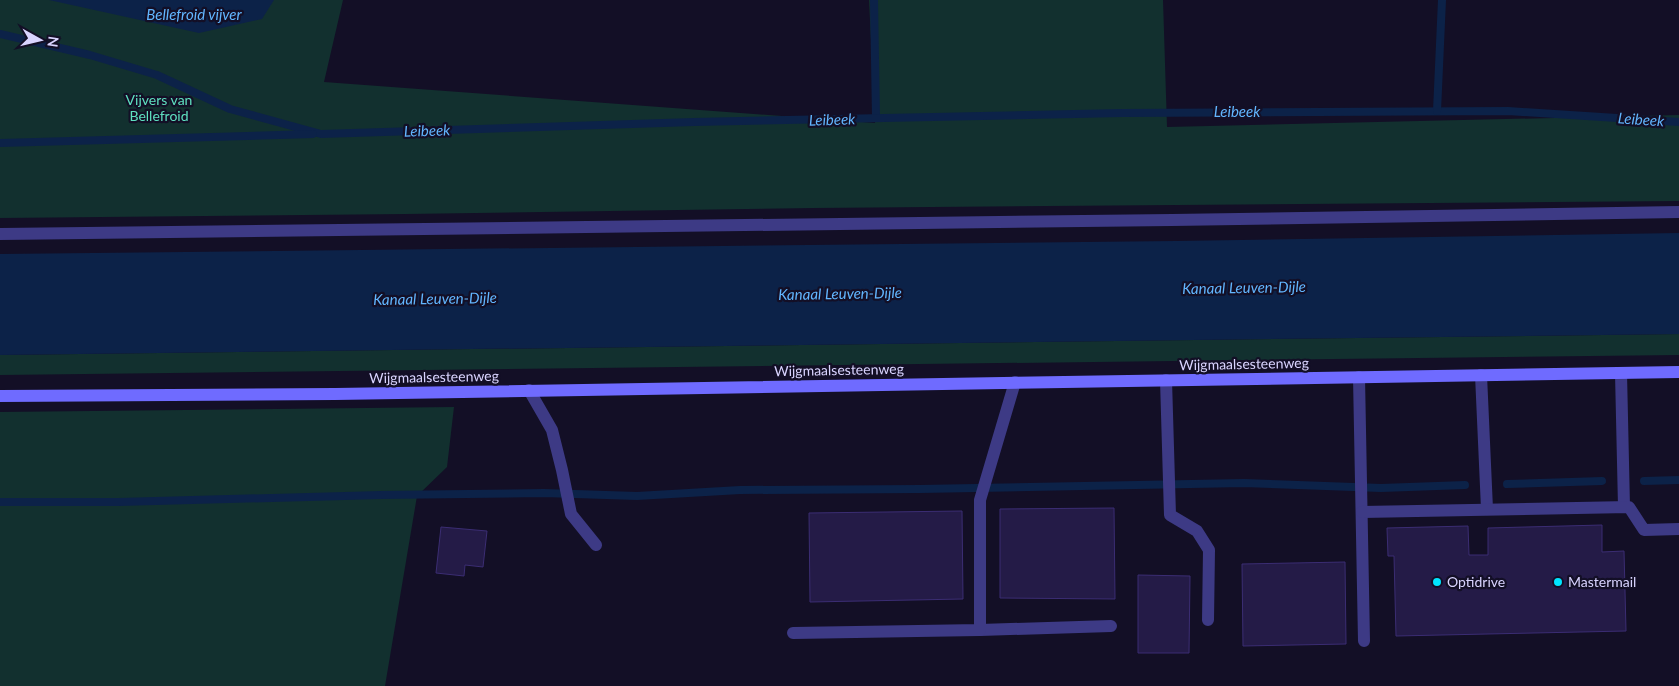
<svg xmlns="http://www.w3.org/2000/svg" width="1679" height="686" viewBox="0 0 1679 686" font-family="Lato,sans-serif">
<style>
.green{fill:#12302f}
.water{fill:#0c2248}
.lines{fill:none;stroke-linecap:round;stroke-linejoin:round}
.stream{stroke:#0c2248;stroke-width:8}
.building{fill:#241b47;stroke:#3b2d73}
.lane{stroke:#3d3a85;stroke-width:12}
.secondary{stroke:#6f6bff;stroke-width:12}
.poi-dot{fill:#00e5ff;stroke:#130f26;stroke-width:2}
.labels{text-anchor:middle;stroke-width:4.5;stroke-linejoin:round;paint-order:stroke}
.park-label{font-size:14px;fill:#5fe0c0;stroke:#130f26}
.street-label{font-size:14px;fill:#d9d4ff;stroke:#130f26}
.poi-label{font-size:14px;fill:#d9d4ff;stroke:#130f26;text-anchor:start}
.water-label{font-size:15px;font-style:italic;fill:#62b6ff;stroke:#130f26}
</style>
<rect width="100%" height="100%" fill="#130f26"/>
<!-- green -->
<g class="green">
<path d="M0,0H343L324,82L875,123L869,0H1163L1167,127L1679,115V201L814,208L406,214L0,218Z"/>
<path d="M1679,334V355L0,375V355Z"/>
<path d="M454,407L447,467L417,496L385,686H0V412Z"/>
</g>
<!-- water -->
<g class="water">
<path d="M49,0H274L262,19L199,33Z"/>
<path d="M1679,233V334L0,355V254L1176,241Z"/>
</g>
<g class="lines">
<!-- stream -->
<g class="stream">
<path d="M874,0L876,118"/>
<path d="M0,34L90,55L157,75L230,109L321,134L694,122L1122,113L1508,111L1679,122"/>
<path d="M1437,111L1442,0"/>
<path d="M0,143L313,134"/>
<path d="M1644,481L1679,480"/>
<path d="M1507,484L1602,481"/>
<path d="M0,502H119L381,495L544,493L637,496L740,490L920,489L1244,483L1381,488L1465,485"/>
</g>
</g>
<!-- building -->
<g class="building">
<path d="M1114,508L1115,599L1000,598V509Z"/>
<path d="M962,511L963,599L810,602L809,513Z"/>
<path d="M1602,525V552L1624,551L1626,631L1396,636L1394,556H1388L1387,528L1468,526L1469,555H1488V528Z"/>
<path d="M441,527L487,531L483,567L465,565L464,576L436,573Z"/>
<path d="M1345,562L1346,644L1243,646L1242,564Z"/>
<path d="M1138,575L1190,576L1189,653H1138Z"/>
</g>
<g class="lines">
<!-- lane -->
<g class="lane">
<path d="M0,234L1172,220L1679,212"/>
<path d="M1621,373L1624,507"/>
<path d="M1481,375L1487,509"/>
<path d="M1359,377L1364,641"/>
<path d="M1166,380L1170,515L1197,531L1209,550L1208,620"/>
<path d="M529,390L552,430L562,470L571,514L596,545"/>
<path d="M1362,512L1629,507L1644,530L1679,529"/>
<path d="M980,630L1111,626"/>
<path d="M793,633L980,630V500L1015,382"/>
</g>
<!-- secondary -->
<path class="secondary" d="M0,396L335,394L1679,372"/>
</g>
<!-- markers -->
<g class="poi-dot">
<circle cx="1437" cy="582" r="5"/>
<circle cx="1558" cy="582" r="5"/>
</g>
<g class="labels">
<!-- park labels -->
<g class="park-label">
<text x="159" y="105">Vijvers van<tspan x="159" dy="16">Bellefroid</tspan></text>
</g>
<!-- street labels -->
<g class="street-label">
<text transform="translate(1244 364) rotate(-1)" y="5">Wijgmaalsesteenweg</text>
<text transform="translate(839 370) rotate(-1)" y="5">Wijgmaalsesteenweg</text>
<text transform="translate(434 377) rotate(-1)" y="5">Wijgmaalsesteenweg</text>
</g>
<!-- poi labels -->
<g class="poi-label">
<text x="1447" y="587">Optidrive</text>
<text x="1568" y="587">Mastermail</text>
</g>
<!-- water labels -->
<g class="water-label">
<text x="194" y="20">Bellefroid vijver</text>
<text x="1237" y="117">Leibeek</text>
<text transform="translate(832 120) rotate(-2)" y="5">Leibeek</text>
<text transform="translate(1641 120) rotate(4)" y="5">Leibeek</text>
<text transform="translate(427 131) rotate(-2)" y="5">Leibeek</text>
<text transform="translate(1244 288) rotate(-1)" y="5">Kanaal Leuven-Dijle</text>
<text transform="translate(840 294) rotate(-1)" y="5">Kanaal Leuven-Dijle</text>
<text transform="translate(435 299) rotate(-1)" y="5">Kanaal Leuven-Dijle</text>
</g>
</g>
<!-- north arrow -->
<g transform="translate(40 40) rotate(98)" stroke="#130f26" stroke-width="4" paint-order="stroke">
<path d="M0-4L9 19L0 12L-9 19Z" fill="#d9d4ff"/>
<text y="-8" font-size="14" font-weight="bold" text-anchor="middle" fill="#d9d4ff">N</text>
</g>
</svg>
